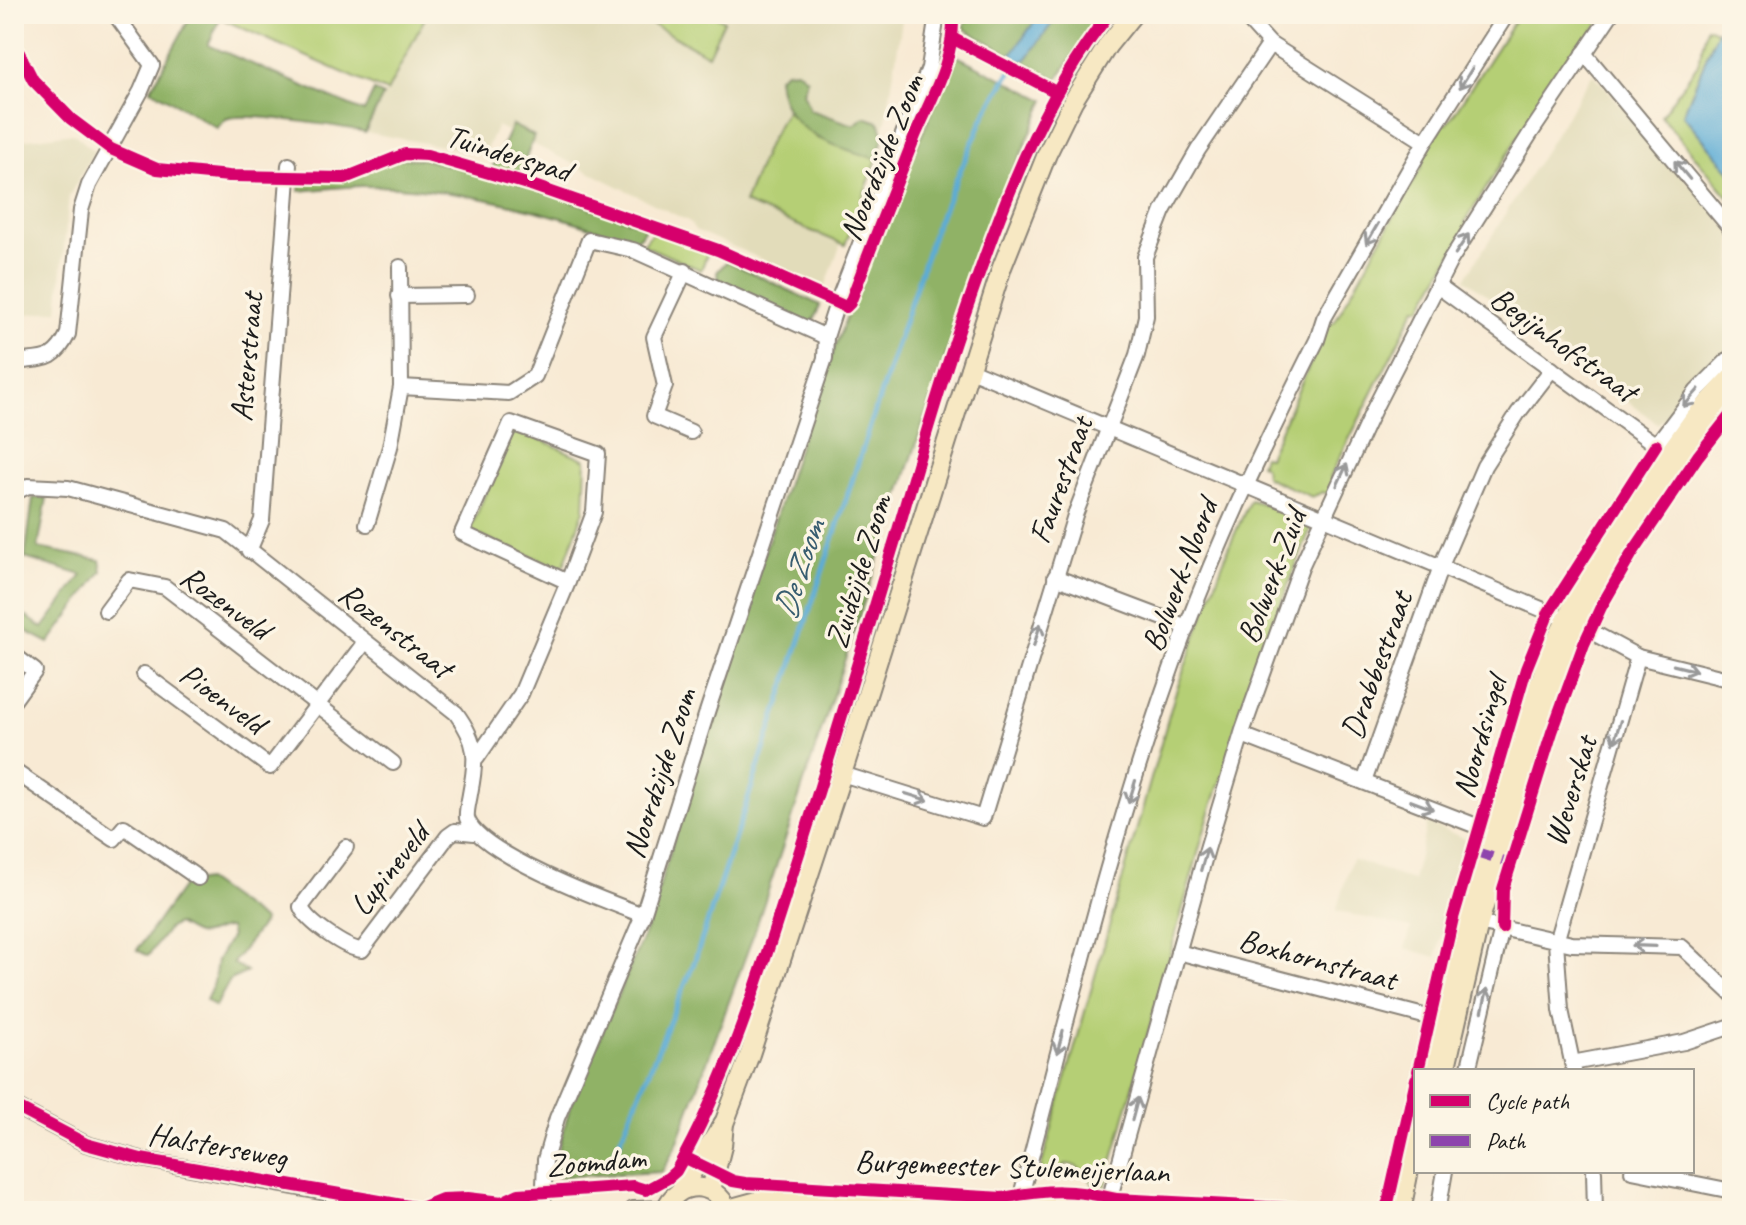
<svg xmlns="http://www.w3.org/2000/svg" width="1746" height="1225" viewBox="0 0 1746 1225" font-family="Caveat,sans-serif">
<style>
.built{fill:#e2dcba}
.green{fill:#b5cf74;stroke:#687648;stroke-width:2}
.forest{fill:#90b266;stroke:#566741;stroke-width:2}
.water{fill:#5bacd6;stroke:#3c6479;stroke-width:2}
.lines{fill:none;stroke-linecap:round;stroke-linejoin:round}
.stream{stroke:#5bacd6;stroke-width:5}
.street-casing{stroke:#8a8378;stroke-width:18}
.secondary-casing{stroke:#8a8378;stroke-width:22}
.street{stroke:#fff;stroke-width:14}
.secondary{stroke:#f7e8c3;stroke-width:18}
.quiet{stroke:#8e44ad;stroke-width:10;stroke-dasharray:20 10;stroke-linecap:butt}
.cycleway-casing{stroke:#fcf5e5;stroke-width:17}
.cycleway{stroke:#d6006c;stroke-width:12}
.oneway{stroke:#999}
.labels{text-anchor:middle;stroke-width:7;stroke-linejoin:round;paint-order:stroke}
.street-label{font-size:32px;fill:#1c1c1c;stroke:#fcf5e5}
.water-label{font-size:34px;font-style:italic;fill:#385d70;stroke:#fcf5e5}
</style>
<rect width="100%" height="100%" fill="#fcf5e5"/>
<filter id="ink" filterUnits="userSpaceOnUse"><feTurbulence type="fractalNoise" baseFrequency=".0125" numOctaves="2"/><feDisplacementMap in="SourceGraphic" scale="16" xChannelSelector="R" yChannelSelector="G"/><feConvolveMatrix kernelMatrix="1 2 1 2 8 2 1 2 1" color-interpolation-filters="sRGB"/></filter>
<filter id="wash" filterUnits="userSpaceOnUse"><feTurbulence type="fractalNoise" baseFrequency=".006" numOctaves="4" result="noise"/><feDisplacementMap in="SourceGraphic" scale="32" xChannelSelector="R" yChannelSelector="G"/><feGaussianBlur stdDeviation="1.8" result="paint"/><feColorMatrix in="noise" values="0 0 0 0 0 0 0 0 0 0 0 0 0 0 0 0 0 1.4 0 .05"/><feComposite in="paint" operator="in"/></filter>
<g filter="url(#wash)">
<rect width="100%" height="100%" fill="#f8ead4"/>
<!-- built -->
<g class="built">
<path d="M427,14H903L886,121L825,287L695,230L690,222L497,126L484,154L365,132Z"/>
<path d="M1593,73L1732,233V350L1658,424L1465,279Z"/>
<path d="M73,133L94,151L69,196L58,310L14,316V141Z"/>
<path d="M1427,823L1466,839L1436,957L1405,948L1411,928L1336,911L1352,859L1413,881Z"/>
</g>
<!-- green -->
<g class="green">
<path d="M227,14H427L387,92L224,20Z"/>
<path d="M633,14H712L724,21L708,55Z"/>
<path d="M1519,14H1605L1567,68L1563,65L1465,222L1468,226L1421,308L1416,307L1330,477L1334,480L1328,494L1323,492L1312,497L1268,478L1265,476L1264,466L1260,464L1263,456L1268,457L1329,322L1334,323L1422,166L1418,163L1443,123L1447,124Z"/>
<path d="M1707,27L1717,31L1683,115L1732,174V201L1661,116L1698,64Z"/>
<path d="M786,111L817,138L877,159L845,245L744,203L768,144Z"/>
<path d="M654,229L708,252L701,270L643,245Z"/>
<path d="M513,427L586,460L584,510L564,565L556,566L473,533L471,528Z"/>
<path d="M1250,500L1271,506L1313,523L1279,608L1207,821L1105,1188L1094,1187C1090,1175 1080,1166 1067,1164L1049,1177H1038L1175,694L1228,549Z"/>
<path d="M770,1206H856L940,1210L758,1211Z"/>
</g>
<!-- forest -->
<g class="forest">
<path d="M192,14H222L208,45L364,112L374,91L383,96L365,132C345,127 241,111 226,119C225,119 218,127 217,128L151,89Z"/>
<path d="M970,14H1040L1011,55L965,29L964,25L968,19L966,16Z"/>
<path d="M1059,14H1103L1057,79L1024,62Z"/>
<path d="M953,54L1045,100L988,229L754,933L677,1144L662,1172L558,1177L557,1154L570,1107L648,925L707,729L810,412L882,224L946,80Z"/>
<path d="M797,70L807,79L803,92L810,110L854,125L864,117L879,122L884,135L877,159C831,145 782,133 778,77L786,71Z"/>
<path d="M512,125L534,136L517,183L646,226L641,235L633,242C552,211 448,185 361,186C341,187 320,189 299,191L301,178H345L377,163L398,158L422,159L489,175Z"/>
<path d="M727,261L820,305L812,325L718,279L717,272Z"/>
<path d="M33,498H47L38,548L100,560L102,571L49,643L14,625V608L43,628L82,575L25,558Z"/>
<path d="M188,879L193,882L206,880L264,921L233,963L247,972L230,980L215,1007L206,1000L214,983L217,960L231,936L229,928C218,927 207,937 196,934C190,932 183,927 177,924L169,928L148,956L137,950Z"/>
</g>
<!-- water -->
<g class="water">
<path d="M1040,14H1059L1024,62L1011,55Z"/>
<path d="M1728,14H1732V174L1683,115L1717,31L1723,28Z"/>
</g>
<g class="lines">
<!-- stream -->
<path class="stream" d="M616,1150L694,963L936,225L986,112L1021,54"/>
</g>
</g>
<g filter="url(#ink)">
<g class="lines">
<!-- street casing -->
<g class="street-casing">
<g id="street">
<path d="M1243,14L1270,44L1425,142"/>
<path d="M1584,53L1732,230"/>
<path d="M685,271L654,337L665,386L654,416L691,432"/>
<path d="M1439,287L1656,445L1697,391L1732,356"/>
<path d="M399,296L467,295"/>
<path d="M14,362C43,358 54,363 68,334L81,210L89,185L141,91L152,65L115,14"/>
<path d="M968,369L1577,624L1638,657L1732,680"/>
<path d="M401,387L509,393L535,376L589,240L633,250L826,337"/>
<path d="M14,493L28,486L68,488L226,531L456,713C478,743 477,758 470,794C469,801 466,811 467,818C476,853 608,902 643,915"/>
<path d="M367,524L390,447L401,387L400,267"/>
<path d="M249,551L262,520L289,165"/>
<path d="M1055,577L1187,627"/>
<path d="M106,611L129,580L165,587L393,763"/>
<path d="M14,655L35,671L14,700"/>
<path d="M144,674L270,767L365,642"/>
<path d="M1242,735L1492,832"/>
<path d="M477,758L521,694L568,582L594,512L598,454L511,423L462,533L568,582"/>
<path d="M14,771L114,839L124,827L198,878"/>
<path d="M842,774L983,818L1075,515L1137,355L1146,316L1145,257L1163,211L1198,150L1270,44"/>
<path d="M1364,782L1441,566L1484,466L1518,413L1552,369"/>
<path d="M346,847L301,907C307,922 346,949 362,950L448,836L455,831L474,833"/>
<path d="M1470,921L1572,944L1682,947L1732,994"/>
<path d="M1178,952L1443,1021"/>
<path d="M1572,1063L1684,1042L1732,1026"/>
<path d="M1468,1071L1502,928"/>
<path d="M1574,1071L1561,1010L1556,942L1638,657"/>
<path d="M14,1106L86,1144L141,1159L425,1211"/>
<path d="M1594,1171L1595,1211"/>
<path d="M1632,1171L1732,1191"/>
<path d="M543,1211L545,1160L557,1118L643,915L708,709L825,358L826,337L837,303L929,68L937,14"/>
<path d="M1017,1211C1068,1016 1115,817 1186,628C1224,528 1269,435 1317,340L1324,318L1425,142L1507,14"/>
<path d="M1102,1211L1110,1197L1207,849L1243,730L1301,567L1374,409L1450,261L1530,134L1611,14"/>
<path d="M1438,1211L1445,1171"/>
</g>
</g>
<!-- secondary casing -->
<g class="secondary-casing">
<g id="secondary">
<path d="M1430,1071L1484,855L1549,655L1588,575L1635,501L1695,417L1732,377"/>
<path d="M1445,1071L1479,923L1546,702L1571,637L1618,550L1643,512L1682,454L1732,396"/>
<path d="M711,1190L722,1146L724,1123"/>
<path d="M680,1191L725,1121L750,1054L842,774L1002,267L1047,154L1073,101L1108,45L1133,14"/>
<path d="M728,1209L783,1194L1062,1206L1118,1211"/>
<path d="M633,1211L666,1210"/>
<path d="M665,1211C676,1179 717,1180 728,1211"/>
<path d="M1401,1211L1416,1133"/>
</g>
</g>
<!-- street -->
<use href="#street" class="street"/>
<!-- secondary -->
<use href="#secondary" class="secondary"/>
<!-- quiet -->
<path class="quiet" d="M1473,851L1511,863"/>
<!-- cycleway casing -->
<g class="cycleway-casing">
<g id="cycleway">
<path d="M952,38L1056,92"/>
<path d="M14,43L33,80L71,119L111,149L157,169L229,176L345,178L405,154L427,155L534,186L718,250L846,307L850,303C871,247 893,192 915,136C932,96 955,59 953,14"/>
<path d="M1502,928L1503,889L1552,732L1584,644L1601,607L1631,555L1698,456L1732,413"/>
<path d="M1418,1071L1453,918L1526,669L1549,612L1656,445"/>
<path d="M14,1106L86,1144L141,1159L420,1208L442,1199L468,1198L502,1202L519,1194L633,1186L646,1190L668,1178L676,1171C727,1082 761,973 792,875C829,761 863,645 898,530C919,458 939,386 964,316C1001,210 1039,102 1109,14"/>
<path d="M684,1157L733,1181L745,1183L1003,1198C1048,1189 1072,1189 1117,1199L1344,1211"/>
<path d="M1383,1211L1388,1203L1416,1079"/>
</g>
</g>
<!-- cycleway -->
<use href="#cycleway" class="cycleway"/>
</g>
<!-- one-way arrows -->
<defs><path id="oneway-shaft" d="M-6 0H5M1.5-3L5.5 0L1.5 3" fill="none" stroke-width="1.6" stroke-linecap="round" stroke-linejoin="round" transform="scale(2)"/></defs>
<g class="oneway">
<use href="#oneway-shaft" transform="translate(1466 78) rotate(122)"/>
<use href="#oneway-shaft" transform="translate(1682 170) rotate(-130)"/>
<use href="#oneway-shaft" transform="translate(1372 234) rotate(120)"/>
<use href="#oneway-shaft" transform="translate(1462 244) rotate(-56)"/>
<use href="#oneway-shaft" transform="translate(1691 398) rotate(131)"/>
<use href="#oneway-shaft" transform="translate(1342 475) rotate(-65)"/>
<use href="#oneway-shaft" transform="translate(1037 635) rotate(-73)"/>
<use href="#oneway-shaft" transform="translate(1685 668) rotate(14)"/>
<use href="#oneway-shaft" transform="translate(1617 732) rotate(107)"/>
<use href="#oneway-shaft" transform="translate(1132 792) rotate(107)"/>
<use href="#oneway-shaft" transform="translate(917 797) rotate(17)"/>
<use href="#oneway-shaft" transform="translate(1422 805) rotate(21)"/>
<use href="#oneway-shaft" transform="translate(1204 859) rotate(-74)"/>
<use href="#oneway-shaft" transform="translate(1644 946) rotate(-178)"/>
<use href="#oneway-shaft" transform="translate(1485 1000) rotate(-77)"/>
<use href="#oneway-shaft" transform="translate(1060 1042) rotate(105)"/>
<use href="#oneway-shaft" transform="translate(1135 1109) rotate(-75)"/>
</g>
</g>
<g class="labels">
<!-- street labels -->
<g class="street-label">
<text transform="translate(509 153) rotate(17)" y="11">Tuinderspad</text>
<text transform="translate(881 157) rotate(-68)" y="11">Noordzijde Zoom</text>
<text transform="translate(1564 344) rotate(36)" y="11">Begijnhofstraat</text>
<text transform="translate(246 357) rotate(-85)" y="11">Asterstraat</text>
<text transform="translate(1060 480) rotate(-70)" y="11">Faurestraat</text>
<text transform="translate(858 571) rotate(-73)" y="11">Zuidzijde Zoom</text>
<text transform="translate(1179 575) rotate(-69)" y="11">Bolwerk-Noord</text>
<text transform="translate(1271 576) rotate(-69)" y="11">Bolwerk-Zuid</text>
<text transform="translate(226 602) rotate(36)" y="11">Rozenveld</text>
<text transform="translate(396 630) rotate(38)" y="11">Rozenstraat</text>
<text transform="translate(1376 665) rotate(-70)" y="11">Drabbestraat</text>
<text transform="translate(223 698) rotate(36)" y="11">Pioenveld</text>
<text transform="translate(1479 737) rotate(-74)" y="11">Noordsingel</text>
<text transform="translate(659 773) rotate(-72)" y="11">Noordzijde Zoom</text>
<text transform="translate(1570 791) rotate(-73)" y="11">Weverskat</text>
<text transform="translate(389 869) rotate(-52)" y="11">Lupineveld</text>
<text transform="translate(1318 959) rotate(15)" y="11">Boxhornstraat</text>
<text transform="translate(218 1145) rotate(10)" y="11">Halsterseweg</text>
<text transform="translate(596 1161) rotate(-5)" y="11">Zoomdam</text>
<text transform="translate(1012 1166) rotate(2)" y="11">Burgemeester Stulemeijerlaan</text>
</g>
<!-- water labels -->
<g class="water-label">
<text transform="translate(798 569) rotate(-72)" y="12">De Zoom</text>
</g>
</g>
<!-- margin -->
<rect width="1746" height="1225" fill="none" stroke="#fcf5e5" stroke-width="48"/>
<!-- legend -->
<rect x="1414" y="1069" width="280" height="104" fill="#fcf5e5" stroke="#a29e95" stroke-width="2"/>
<rect x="1430" y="1095" width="40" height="12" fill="#d6006c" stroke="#a29e95" stroke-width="2"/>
<text x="1486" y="1109" font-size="24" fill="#1c1c1c">Cycle path</text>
<rect x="1430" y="1135" width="40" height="12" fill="#8e44ad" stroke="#a29e95" stroke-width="2"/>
<text x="1486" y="1149" font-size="24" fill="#1c1c1c">Path</text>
</svg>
